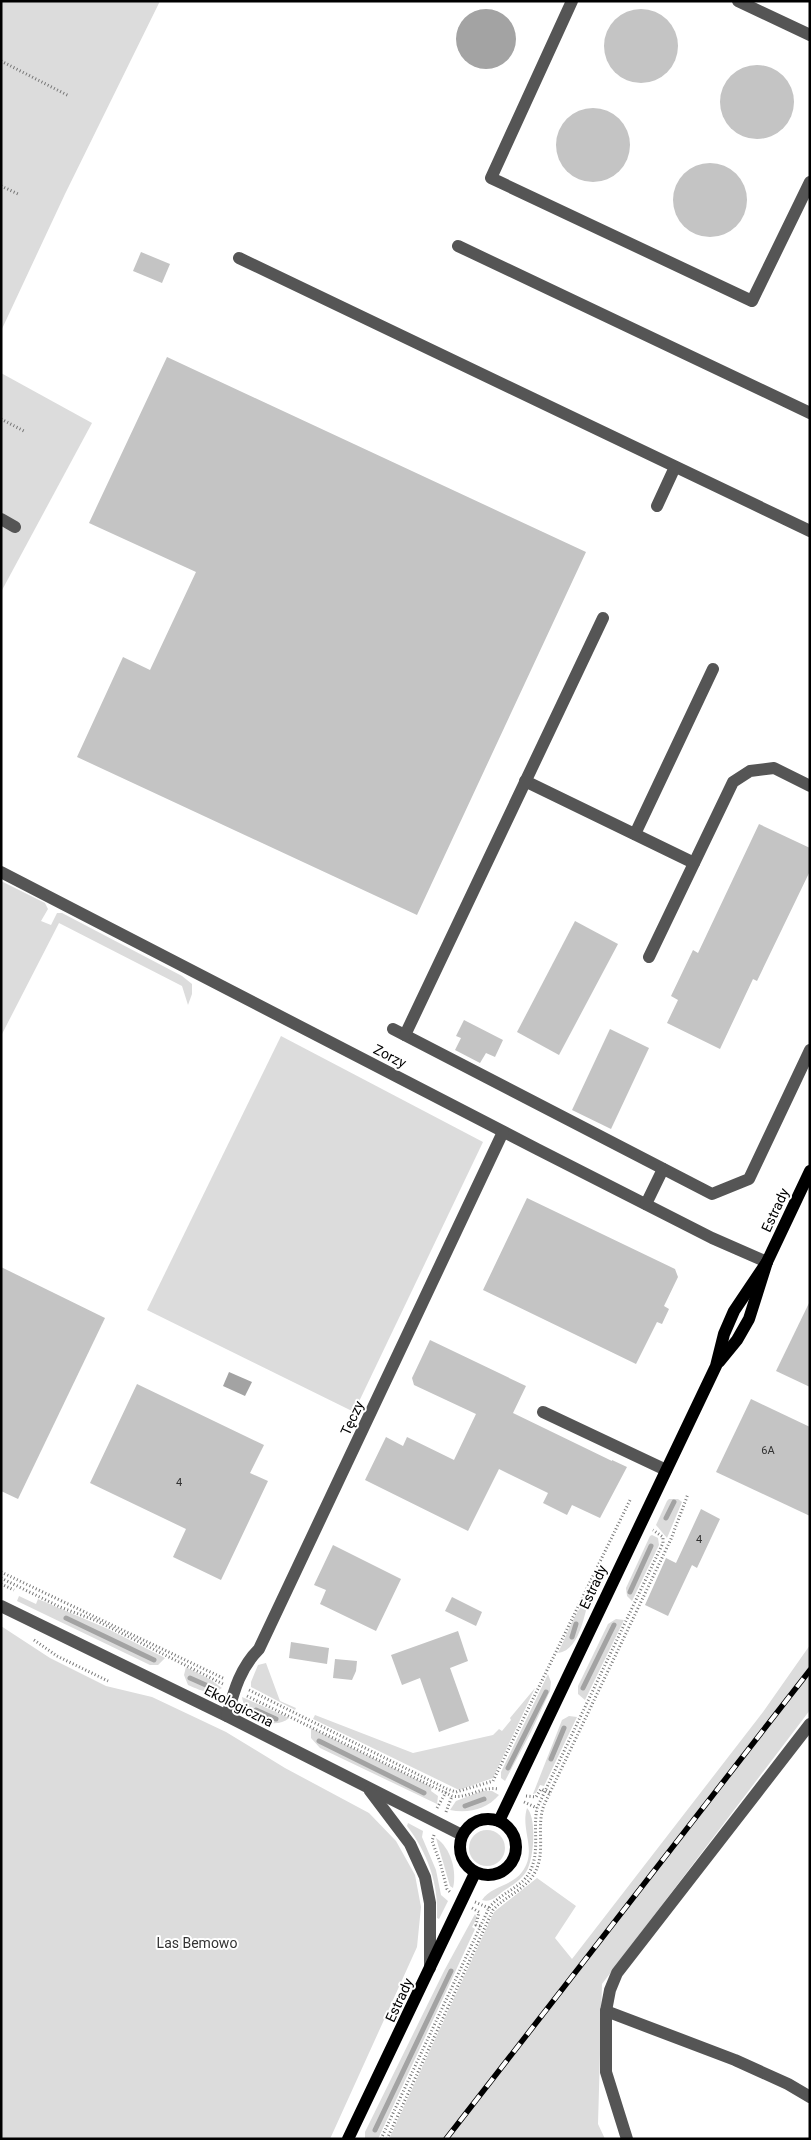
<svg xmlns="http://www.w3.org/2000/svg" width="811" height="2140" viewBox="0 0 811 2140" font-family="Roboto,sans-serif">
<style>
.green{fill:#dcdcdc}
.water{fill:#a3a3a3}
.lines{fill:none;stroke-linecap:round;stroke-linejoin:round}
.stream{stroke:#a3a3a3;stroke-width:5}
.building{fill:#c4c4c4}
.path{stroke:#777;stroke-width:3;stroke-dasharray:1 2.5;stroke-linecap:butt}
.minor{stroke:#555;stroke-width:12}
.major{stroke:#000;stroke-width:12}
.rail-casing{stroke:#000;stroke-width:5.5}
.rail{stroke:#fff;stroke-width:4;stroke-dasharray:11;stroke-linecap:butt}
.labels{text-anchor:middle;stroke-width:4;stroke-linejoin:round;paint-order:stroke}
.number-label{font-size:11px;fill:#313131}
.street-label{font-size:14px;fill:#000;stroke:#fff}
.park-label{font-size:14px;fill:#333;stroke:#fff}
</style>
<rect width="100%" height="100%" fill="#fff"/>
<!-- green -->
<g class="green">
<path d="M1,1H160L65,194L1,331Z"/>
<path d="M1,373L92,423L1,592Z"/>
<path d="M1,881L45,903L48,909L41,921L51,925L57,913H62L182,976L192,984V994L188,1005L182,986L59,923L1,1036Z"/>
<path d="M281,1036L483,1142L354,1412L147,1310Z"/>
<path d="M669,1499H678L682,1502L667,1538L656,1525L667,1501Z"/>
<path d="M652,1535L658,1538L659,1545L632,1601L627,1596L626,1588L650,1536Z"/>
<path d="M592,1589C585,1607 582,1650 558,1653L575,1616Z"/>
<path d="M19,1596L36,1604L38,1599L108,1629L165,1658L158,1665H150L17,1601Z"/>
<path d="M616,1619L624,1620L585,1700L578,1694V1686L608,1624Z"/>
<path d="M1,1626L50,1658L106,1686L152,1697L226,1732L285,1768L369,1813L396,1841L415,1875L421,1907L417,1947L330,2139H1Z"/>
<path d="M810,1645V1710L602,1984L598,2124L605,2139H389L494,1912L537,1878L576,1906L555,1938L572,1959L763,1712Z"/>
<path d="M266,1663L280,1701L296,1708L295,1710L251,1687V1682L258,1665Z"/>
<path d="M186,1667L211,1680L222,1688C210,1696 200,1690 188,1685L184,1675Z"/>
<path d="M548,1674L551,1682L550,1691L531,1732L505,1781L501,1778V1772Z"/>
<path d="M535,1688L493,1778L459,1790L313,1719L315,1715L413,1753L493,1735L499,1729L502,1731L511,1720L510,1718Z"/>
<path d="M242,1697L289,1718C273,1732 244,1716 242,1697Z"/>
<path d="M569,1716L577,1717L544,1786L540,1785L536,1793L533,1794L562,1720Z"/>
<path d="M311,1728L432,1787L431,1791L438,1796L437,1804L320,1748L311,1738Z"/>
<path d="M482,1791H492L499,1795C487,1809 468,1814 450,1810L456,1801Z"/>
<path d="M527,1808C537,1818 534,1860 526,1872C520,1881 511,1886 502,1892C496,1897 490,1903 482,1900C491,1886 512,1886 522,1872C538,1851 520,1830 527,1808Z"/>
<path d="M408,1823L423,1831L422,1837L436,1870L441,1895L448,1901L439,1919L437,1918C439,1884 427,1852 407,1826Z"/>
<circle cx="487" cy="1848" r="18"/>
<path d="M436,1838C451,1848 457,1871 453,1888L450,1886Z"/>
<path d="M475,1914L477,1918L472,1927L475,1929L378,2139H365V2132L444,1971Z"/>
</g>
<!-- water -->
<g class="water">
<circle cx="486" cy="39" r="30"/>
<path d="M229,1372L252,1382L245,1396L223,1386Z"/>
</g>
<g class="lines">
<!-- stream -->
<g class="stream">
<path d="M666,1518L674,1502"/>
<path d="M630,1592L651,1546"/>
<path d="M66,1618L154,1660"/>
<path d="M572,1637L576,1624"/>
<path d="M190,1678L208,1686"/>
<path d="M583,1688L614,1625"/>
<path d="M256,1710L276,1719"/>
<path d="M319,1741L424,1793"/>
<path d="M551,1759L564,1728"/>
<path d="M508,1768L546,1692"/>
<path d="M465,1806L484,1799"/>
<path d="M375,2130L451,1971"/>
</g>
</g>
<!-- building -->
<g class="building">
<circle cx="641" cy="46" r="37"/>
<circle cx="757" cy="102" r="37"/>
<circle cx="593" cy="145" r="37"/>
<circle cx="710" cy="200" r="37"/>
<path d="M141,252L170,264L162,283L133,271Z"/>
<path d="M167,357L586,552L417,915L77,757L123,657L150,670L196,572L89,523Z"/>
<path d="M759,824L810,848V871L757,981L753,979L720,1049L667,1023L678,1000L671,996L693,950L698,953Z"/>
<path d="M575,921L618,944L559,1055L517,1032Z"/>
<path d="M464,1020L503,1040L495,1057L486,1053L480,1063L455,1050L461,1038L456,1036Z"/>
<path d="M610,1029L649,1048L611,1129L572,1110Z"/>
<path d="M527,1198L675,1269L678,1277L664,1306L669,1309L662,1324L657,1322L636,1364L483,1290Z"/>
<path d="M1,1267L105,1318L18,1499L1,1491Z"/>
<path d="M810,1301V1387L776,1371Z"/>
<path d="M430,1340L526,1386L513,1413L612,1461V1460L627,1467L600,1518L572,1505L567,1515L543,1503L548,1493L499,1469L468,1531L365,1480L386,1437L403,1446L407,1437L454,1460L476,1414L414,1385L412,1378Z"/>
<path d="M137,1384L264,1445L250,1473L268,1481L221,1580L173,1557L186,1529L90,1483Z"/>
<path d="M751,1399L810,1427V1516L716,1472Z"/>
<path d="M701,1509L720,1519L697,1568L692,1565L668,1616L645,1605L666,1558L676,1563Z"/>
<path d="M333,1545L401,1579L376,1631L320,1604L326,1590L314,1585Z"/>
<path d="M452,1597L482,1612L476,1626L445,1611Z"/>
<path d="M458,1631L468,1661L450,1668L469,1721L439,1732L420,1678L402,1685L391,1655Z"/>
<path d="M291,1642L329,1648L327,1664L289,1658Z"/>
<path d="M335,1659L357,1661L356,1671L352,1680L333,1678Z"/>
</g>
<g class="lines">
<!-- path -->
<g class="path">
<path d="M1,61L69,96"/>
<path d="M1,186L18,194"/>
<path d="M1,419L24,431"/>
<path d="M1,1572L225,1679"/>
<path d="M1,1578L60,1607L97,1621L223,1684"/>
<path d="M1,1584L14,1590"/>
<path d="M34,1640L57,1656L108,1681"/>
<path d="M249,1690L447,1789L456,1792L493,1781L631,1498"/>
<path d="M247,1696L452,1796C468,1799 481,1786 498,1789"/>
<path d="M526,1796L536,1797L541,1789L550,1793"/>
<path d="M524,1802L537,1808"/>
<path d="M437,1808L446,1792"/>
<path d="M446,1812L452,1796"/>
<path d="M434,1835L432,1841L440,1862L447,1889L450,1892"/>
<path d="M475,1902L489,1908"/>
<path d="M472,1908L479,1912L476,1925L480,1926"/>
<path d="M381,2139L489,1908C498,1896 512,1891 523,1881C543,1860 532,1833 537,1808L663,1543V1537L653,1530"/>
<path d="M387,2139L493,1910C504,1897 522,1891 532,1877C548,1855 535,1829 544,1805L671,1539L688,1494"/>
</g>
<!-- minor -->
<g class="minor">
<path d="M572,1L491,178L752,301L810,182"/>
<path d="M738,1L810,35"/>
<path d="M458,246L810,413"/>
<path d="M239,258L810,531"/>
<path d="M657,506L675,467"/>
<path d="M1,519L15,527"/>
<path d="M525,781L694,863"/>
<path d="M635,834L713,669"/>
<path d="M1,872L537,1149L712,1238L767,1262"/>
<path d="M649,957L733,782L750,771L774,768L810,786"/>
<path d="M393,1029L712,1194L749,1179L810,1050"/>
<path d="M405,1035L603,618"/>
<path d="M646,1204L663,1169"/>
<path d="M543,1412L666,1470"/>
<path d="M1,1606L227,1716L462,1835"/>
<path d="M227,1716C234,1691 240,1668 259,1649L503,1132"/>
<path d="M370,1791L410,1844L425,1877L430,1903V1968"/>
<path d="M606,2011L735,2060L788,2084L810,2097"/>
<path d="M627,2139L606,2072V2011L610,1990L617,1973L810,1724"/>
</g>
<!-- major -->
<g class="major">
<path d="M719,1362L737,1340L749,1319L767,1262L810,1171"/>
<circle cx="488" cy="1847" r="28"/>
<path d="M499,1821L716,1366L724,1334L734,1311L767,1262"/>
<path d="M348,2139L475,1873"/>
</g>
<!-- rail casing -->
<g class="rail-casing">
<path id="rail" d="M446,2139L810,1670"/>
</g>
<!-- rail -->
<use href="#rail" class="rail"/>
</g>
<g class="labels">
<!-- number labels -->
<g class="number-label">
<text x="768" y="1454">6A</text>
<text x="179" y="1486">4</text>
<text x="699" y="1543">4</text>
</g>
<!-- street labels -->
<g class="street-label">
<text transform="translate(390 1056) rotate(27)" y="5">Zorzy</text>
<text transform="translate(775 1210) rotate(-65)" y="5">Estrady</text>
<text transform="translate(352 1418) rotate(-65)" y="5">Tęczy</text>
<text transform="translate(593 1587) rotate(-65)" y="5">Estrady</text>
<text transform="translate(239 1706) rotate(27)" y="5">Ekologiczna</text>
<text transform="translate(399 2000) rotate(-65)" y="5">Estrady</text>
</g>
<!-- park labels -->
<g class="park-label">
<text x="197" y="1948">Las Bemowo</text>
</g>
</g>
<!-- border -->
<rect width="811" height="2140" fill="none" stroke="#000000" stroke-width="5"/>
</svg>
